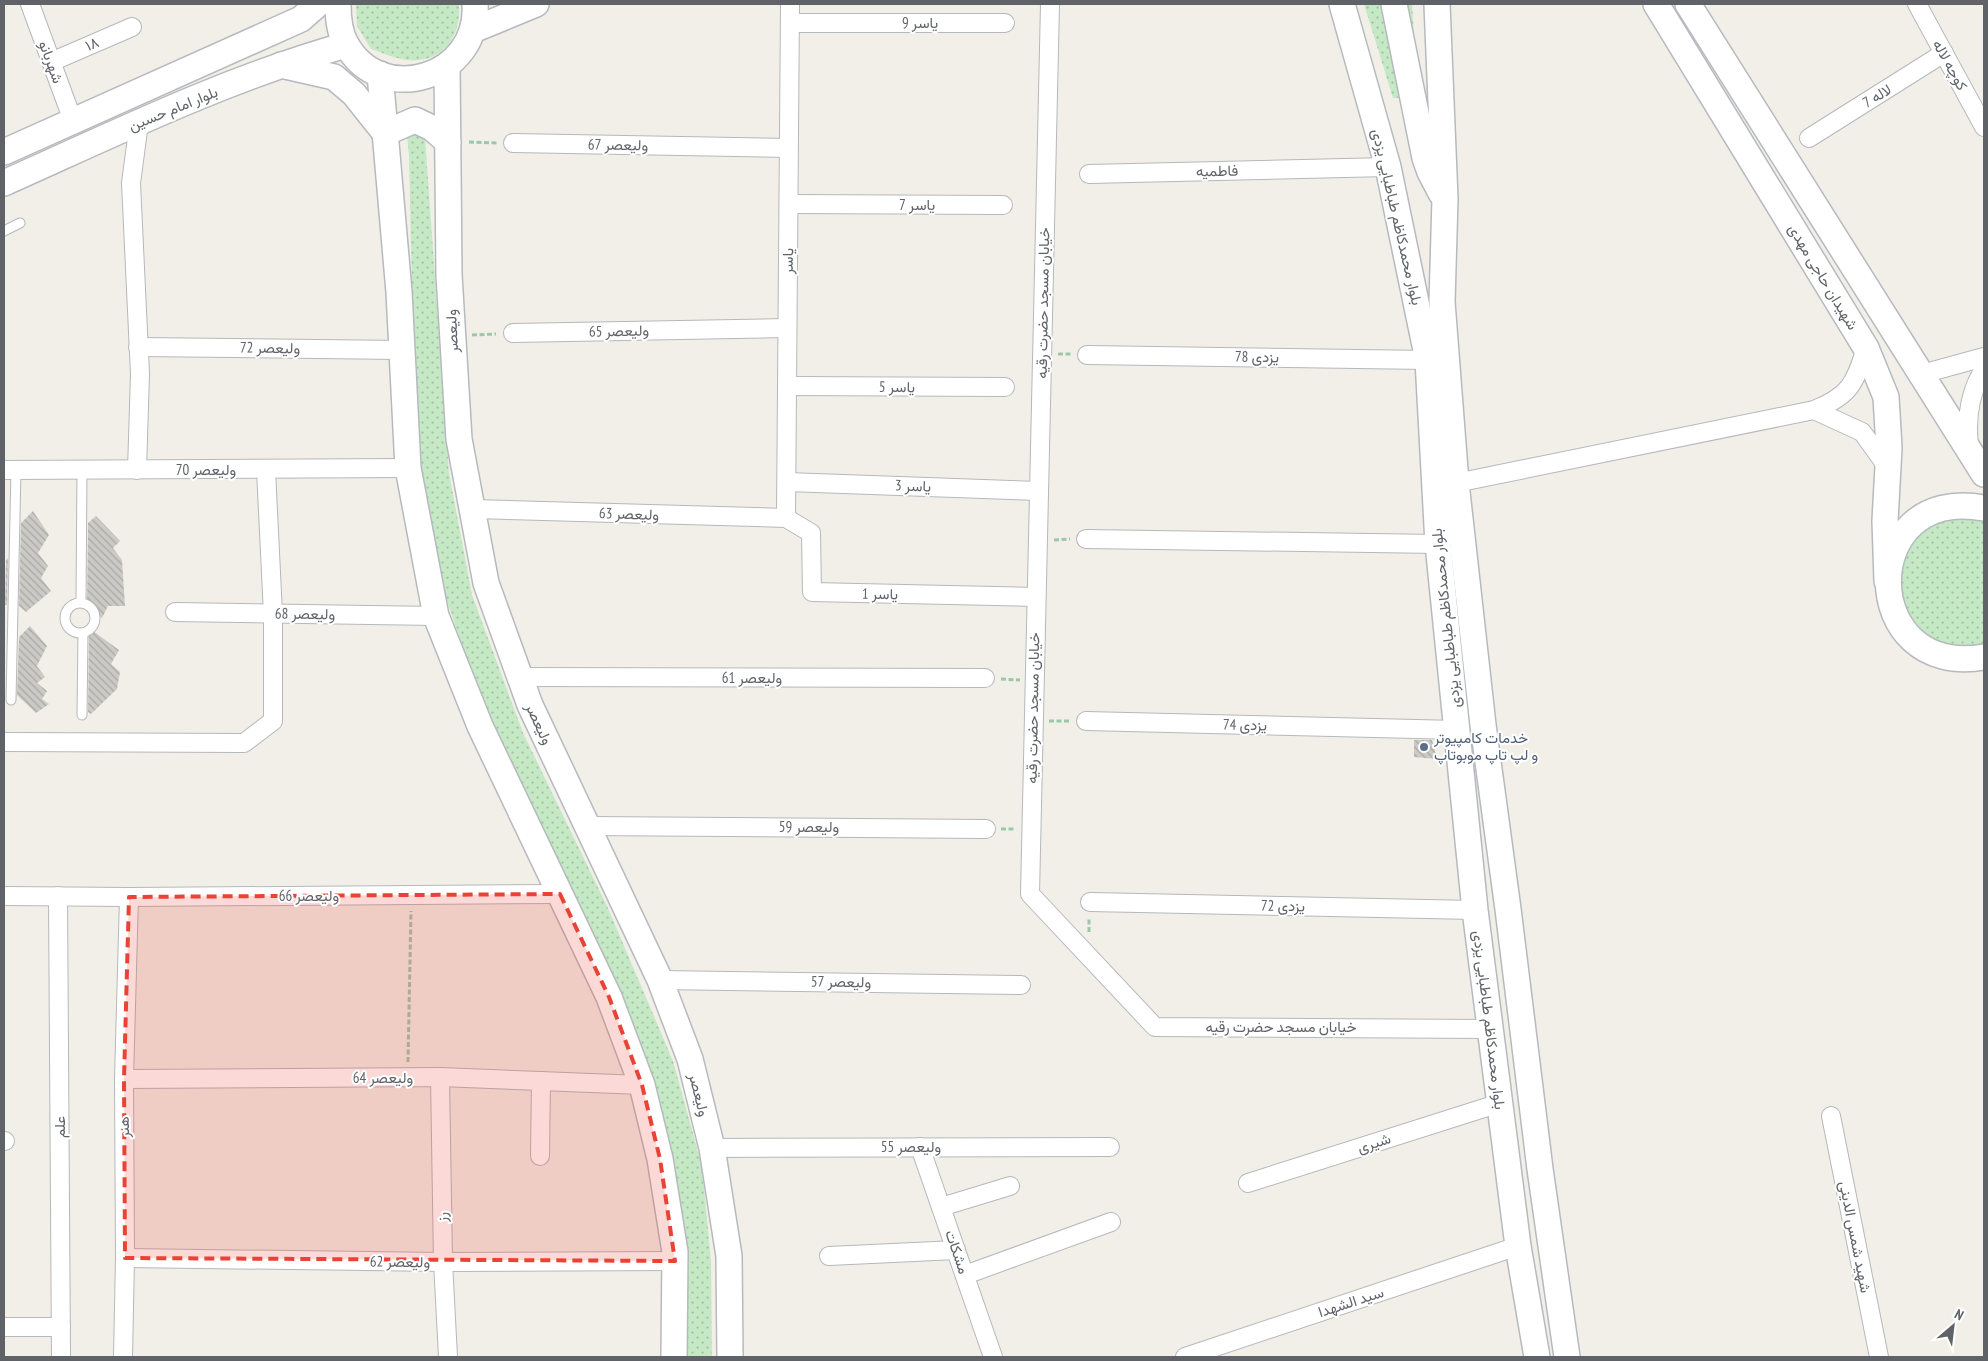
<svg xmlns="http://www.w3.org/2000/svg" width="1988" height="1361" viewBox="0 0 1988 1361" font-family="'PT Sans Narrow',Vazirmatn,sans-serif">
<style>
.grass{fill:url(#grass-dots)}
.building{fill:url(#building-back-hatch)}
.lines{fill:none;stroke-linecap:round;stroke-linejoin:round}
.lane-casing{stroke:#b5b8bc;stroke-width:11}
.street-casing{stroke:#b5b8bc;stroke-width:20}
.secondary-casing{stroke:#b6babf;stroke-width:28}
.path{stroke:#9cc7a9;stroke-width:3;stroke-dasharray:5 2.5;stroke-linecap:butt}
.lane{stroke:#fff;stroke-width:9}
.street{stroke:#fff;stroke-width:18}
.secondary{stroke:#fff;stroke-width:25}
.marked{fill:#ea4335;fill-opacity:0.2;stroke:#ea4335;stroke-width:4;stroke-dasharray:10 6;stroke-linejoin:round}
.service-dot{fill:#5c6f8a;stroke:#fff;stroke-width:2}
.labels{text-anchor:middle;stroke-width:4;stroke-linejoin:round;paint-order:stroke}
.street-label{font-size:15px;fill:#5f6368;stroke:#fff}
.service-label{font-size:15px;fill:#4e5e75;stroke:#fff;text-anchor:start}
</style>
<defs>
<pattern id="grass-dots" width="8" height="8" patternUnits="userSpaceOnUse" patternTransform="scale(1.25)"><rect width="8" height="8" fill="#c5e8c5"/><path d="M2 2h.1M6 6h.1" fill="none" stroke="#a3c0a4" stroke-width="1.8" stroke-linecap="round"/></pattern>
<pattern id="building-back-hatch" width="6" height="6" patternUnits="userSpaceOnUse" patternTransform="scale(1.25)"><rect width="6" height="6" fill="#cccac5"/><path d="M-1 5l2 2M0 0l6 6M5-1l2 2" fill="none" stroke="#a9a8a4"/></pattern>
</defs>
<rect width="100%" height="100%" fill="#f1efe8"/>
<!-- grass -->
<g class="grass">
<path d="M356,4H459C462,40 438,67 401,59C391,57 381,52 371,49L357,26Z"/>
<path d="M1364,4H1412L1416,69L1414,97L1393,98Z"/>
<path d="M414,132L425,138L449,473L472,595L523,733L607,906L673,1061L702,1166L711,1262L712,1357H685L686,1296L681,1207L659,1111L483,706L446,598L421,466L414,374L409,156L407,135Z"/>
<path d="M1984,514V651L1968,652L1918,634L1899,596L1898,564L1933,517Z"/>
</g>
<!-- building -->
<g class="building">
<path d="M33,511L49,535L38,553L48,566L41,578L51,591L26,612L19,606L21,523Z"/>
<path d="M96,516L120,541L113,548L122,560L125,606H108L102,618L87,604L88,523Z"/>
<path d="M8,558L7,605H5L6,560Z"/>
<path d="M30,626L47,646L37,666L45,677L37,683L47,691L42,699L49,704L36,713L17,695L19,637Z"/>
<path d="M93,631L119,650L111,664L120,672L117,689L91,714L88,712L89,633Z"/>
<path d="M1414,740H1432L1437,759L1414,757Z"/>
</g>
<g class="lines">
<!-- lane casing -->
<g class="lane-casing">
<g id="lane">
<path d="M4,231L20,223"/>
<path d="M81,602L82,470"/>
<circle cx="80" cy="618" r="15"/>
<path d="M11,700L16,470"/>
<path d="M82,715L83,633"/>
</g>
</g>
<!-- street casing -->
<g class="street-casing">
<g id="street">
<path d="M30,4L73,121"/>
<path d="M1050,4L1030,894L1155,1027L1491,1029"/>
<path d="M1917,4L1984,127"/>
<path d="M790,23H1005"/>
<path d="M51,62L132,27"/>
<path d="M1809,138L1944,53"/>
<path d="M513,143L788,148"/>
<path d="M1089,174L1388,167"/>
<path d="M789,204L1003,205"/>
<path d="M513,333L787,328"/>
<path d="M138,347L402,350"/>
<path d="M1087,355L1428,360"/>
<path d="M1922,374L1984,357"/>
<path d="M789,386L1005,387"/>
<path d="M1814,410L1862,432L1888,468"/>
<path d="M1969,445C1966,418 1969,393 1984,369"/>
<path d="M4,470L408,468"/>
<path d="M137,470L140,374L131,183L139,123"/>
<path d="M787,482L1039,491"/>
<path d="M1456,483L1814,410C1850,396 1855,383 1866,348"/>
<path d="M472,509L786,518L811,533L812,592L1036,597"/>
<path d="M786,518L790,4"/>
<path d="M1086,539L1438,544"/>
<path d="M175,612L436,616"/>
<path d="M520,677L985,678"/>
<path d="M1086,721L1457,730"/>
<path d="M4,742L244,743L273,721V614L266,470"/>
<path d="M587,826L986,829"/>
<path d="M4,896L129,897L560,894"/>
<path d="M58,896L61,1357"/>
<path d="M1090,902L1475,910"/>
<path d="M660,980L1021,985"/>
<path d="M440,1077L443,1262L448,1357"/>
<path d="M124,1079L440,1077L642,1085"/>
<path d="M1831,1116L1879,1357"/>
<path d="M4,1141H5"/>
<path d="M920,1147L993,1357"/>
<path d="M712,1148L1110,1147"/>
<path d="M540,1156L541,1081"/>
<path d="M1248,1183L1500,1103"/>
<path d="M941,1207L1010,1186"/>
<path d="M829,1256L956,1250"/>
<path d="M125,1258L443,1262L675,1261"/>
<path d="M965,1275L1111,1222"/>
<path d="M4,1327H61"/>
<path d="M123,1357L125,1258L124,1079L129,897"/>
<path d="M1185,1357L1518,1246"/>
</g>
</g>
<!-- secondary casing -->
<g class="secondary-casing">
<g id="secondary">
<path d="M338,4C338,18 339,32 346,44C381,108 480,78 475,4"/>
<path d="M1342,4L1388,167L1428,360L1438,544L1475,910L1518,1246L1537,1357"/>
<path d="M1394,4L1425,158L1430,172L1441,193"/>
<path d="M1437,4L1445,199L1442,302L1456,483L1483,725L1508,909L1540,1169L1567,1357"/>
<path d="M1656,4L1866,348L1886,397L1889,448L1885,521L1887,581"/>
<path d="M1688,4L1984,474"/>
<path d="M473,30L536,4"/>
<path d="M281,65L334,77L354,94L385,133L415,120L432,128L448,142"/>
<path d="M447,66L449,275L459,439L486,583L530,705L660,980L690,1059L712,1148L729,1256L730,1357"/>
<path d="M380,74L399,292L408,468L436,616L480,726L609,997L642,1085L660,1159L675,1252L674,1357"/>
<path d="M4,152L301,19L318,4"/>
<path d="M4,183C116,133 228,78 346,45"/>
<path d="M1984,508C1856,484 1857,679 1984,657"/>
</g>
</g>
<!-- path -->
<g class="path">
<path d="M469,142L497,143"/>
<path d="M472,335L496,334"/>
<path d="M1058,354H1071"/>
<path d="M1054,540L1070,539"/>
<path d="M1001,679L1020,680"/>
<path d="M1049,721H1070"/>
<path d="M1001,829H1015"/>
<path d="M1089,932V918"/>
<path d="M408,1062L411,911"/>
</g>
<!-- lane -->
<use href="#lane" class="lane"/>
<!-- street -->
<use href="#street" class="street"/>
<!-- secondary -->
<use href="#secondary" class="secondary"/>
</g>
<!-- marked area -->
<path class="marked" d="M560,894L609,997L642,1085L660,1159L675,1261L125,1258L124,1079L129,897Z"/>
<!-- markers -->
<circle class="service-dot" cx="1424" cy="747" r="5"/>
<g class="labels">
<!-- street labels -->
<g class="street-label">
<text x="920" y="28">یاسر 9</text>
<text transform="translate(92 44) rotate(-23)" y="5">۱۸</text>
<text transform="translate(51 62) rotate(70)" y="5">شهربانو</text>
<text transform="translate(1950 65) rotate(61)" y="5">کوچه لاله</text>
<text transform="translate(1877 96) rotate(-32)" y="5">لاله 7</text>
<text transform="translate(173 109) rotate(-22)" y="5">بلوار امام حسین</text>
<text transform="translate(618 145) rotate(1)" y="5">ولیعصر 67</text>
<text transform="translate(1217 171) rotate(-1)" y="5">فاطمیه</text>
<text x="917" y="210">یاسر 7</text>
<text transform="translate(1397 217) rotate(77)" y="5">بلوار محمدکاظم طباطبایی یزدی</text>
<text transform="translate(788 261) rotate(-89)" y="5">یاسر</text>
<text transform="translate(1823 277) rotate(59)" y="5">شهیدان حاجی مهدی</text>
<text transform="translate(1043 303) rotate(-89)" y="5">خیابان مسجد حضرت رقیه</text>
<text transform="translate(452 331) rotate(-93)" y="5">ولیعصر</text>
<text transform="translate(619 331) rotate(-1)" y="5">ولیعصر 65</text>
<text transform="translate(270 348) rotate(1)" y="5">ولیعصر 72</text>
<text transform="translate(1257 357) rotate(1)" y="5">یزدی 78</text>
<text transform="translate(897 387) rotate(1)" y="5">یاسر 5</text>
<text x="206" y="475">ولیعصر 70</text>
<text transform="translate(913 486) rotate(2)" y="5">یاسر 3</text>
<text transform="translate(629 514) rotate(2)" y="5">ولیعصر 63</text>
<text transform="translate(880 594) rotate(1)" y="5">یاسر 1</text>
<text transform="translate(305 614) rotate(1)" y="5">ولیعصر 68</text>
<text transform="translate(1446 618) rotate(-96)" y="5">بلوار محمدکاظم طباطبایی یزدی</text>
<text x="752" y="683">ولیعصر 61</text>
<text transform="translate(1033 708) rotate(-89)" y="5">خیابان مسجد حضرت رقیه</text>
<text transform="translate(539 724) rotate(65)" y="5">ولیعصر</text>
<text transform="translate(1245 725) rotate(1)" y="5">یزدی 74</text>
<text x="809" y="832">ولیعصر 59</text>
<text x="309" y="901">ولیعصر 66</text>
<text transform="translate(1283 906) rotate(1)" y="5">یزدی 72</text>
<text transform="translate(841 982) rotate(1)" y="5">ولیعصر 57</text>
<text transform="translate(1489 1020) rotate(83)" y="5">بلوار محمدکاظم طباطبایی یزدی</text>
<text x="1281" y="1032">خیابان مسجد حضرت رقیه</text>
<text x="383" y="1083">ولیعصر 64</text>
<text transform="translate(699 1095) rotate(76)" y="5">ولیعصر</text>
<text transform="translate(60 1127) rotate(-90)" y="5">علم</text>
<text transform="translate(124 1127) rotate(-91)" y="5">هنر</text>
<text transform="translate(1374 1143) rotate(-18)" y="5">شیری</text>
<text x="911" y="1152">ولیعصر 55</text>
<text transform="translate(442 1217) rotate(-91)" y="5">رز</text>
<text transform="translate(1855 1237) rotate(79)" y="5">شهید شمس الدینی</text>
<text transform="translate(957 1252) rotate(71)" y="5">مشکات</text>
<text transform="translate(400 1262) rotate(1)" y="5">ولیعصر 62</text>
<text transform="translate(1351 1302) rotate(-18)" y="5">سید الشهدا</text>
</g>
<!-- service labels -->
<g class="service-label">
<text x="1434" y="743">خدمات کامپیوتر<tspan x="1434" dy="17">و لپ تاپ موبوتاپ</tspan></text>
</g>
</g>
<!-- border -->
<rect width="1988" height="1361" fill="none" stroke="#5f6368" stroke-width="10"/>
<!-- north arrow -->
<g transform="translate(1953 1326) rotate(28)" stroke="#ffffff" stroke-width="4" paint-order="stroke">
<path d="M0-4L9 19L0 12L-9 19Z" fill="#5f6368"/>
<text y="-8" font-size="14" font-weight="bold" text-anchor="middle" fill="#5f6368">N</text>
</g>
</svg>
